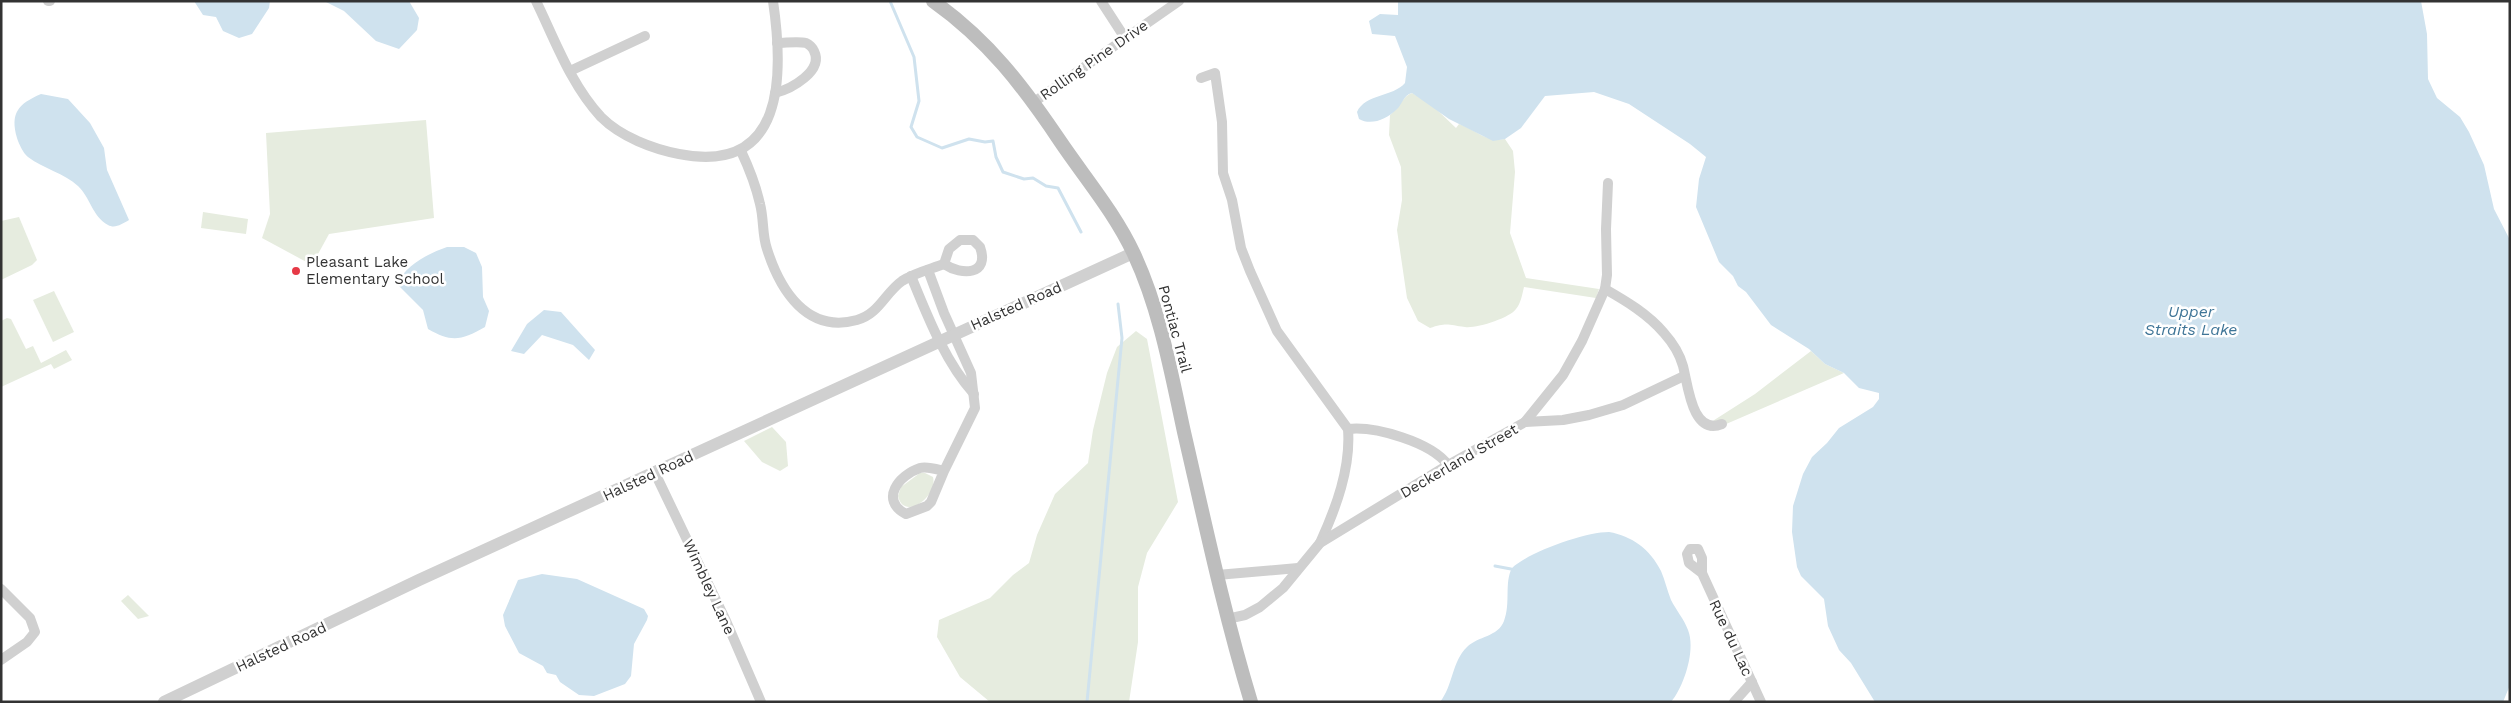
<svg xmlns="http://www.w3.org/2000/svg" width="2511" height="703" viewBox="0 0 2511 703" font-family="'Work Sans',sans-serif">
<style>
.green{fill:#e6ecdf}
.water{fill:#cfe2ee}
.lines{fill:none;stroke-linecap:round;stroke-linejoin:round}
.stream{stroke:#cfe2ee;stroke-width:3}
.minor{stroke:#d0d0d0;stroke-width:10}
.tertiary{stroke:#d0d0d0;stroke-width:12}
.secondary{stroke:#bdbdbd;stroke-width:14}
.poi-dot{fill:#e63946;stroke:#fff;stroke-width:2}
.labels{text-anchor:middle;stroke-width:5;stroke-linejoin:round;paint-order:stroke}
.street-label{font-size:15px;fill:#333;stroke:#fff}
.poi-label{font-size:15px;fill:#333;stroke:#fff;text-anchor:start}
.water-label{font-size:16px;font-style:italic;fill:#3f7597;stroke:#fff}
</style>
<rect width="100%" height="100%" fill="#fff"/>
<!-- green -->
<g class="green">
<path d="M1412,93L1432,105L1456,128L1459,124C1477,130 1484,142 1505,139L1513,151L1515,172L1510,233L1526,278L1599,289L1596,298L1524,287C1522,295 1521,303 1516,309C1510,318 1475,329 1465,327C1449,325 1447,322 1430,328L1418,321L1407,298L1397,230L1402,200L1401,167L1389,135L1390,115C1398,109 1403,96 1412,93Z"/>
<path d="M426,120L434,218L329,234L312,265L262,238L270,214L266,133Z"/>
<path d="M203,212L248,219L246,234L201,228Z"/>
<path d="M19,217L37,260L32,265L1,280V221Z"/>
<path d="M54,291L74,332L53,342L33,300Z"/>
<path d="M7,318L11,319L26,349L33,346L41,363L66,350L72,360L54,369L51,364L1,387V321Z"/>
<path d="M1136,331L1147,339L1178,502L1147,553L1138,587V642L1129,702H990L960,677L937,637L939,620L990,598L1013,575L1029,563L1037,535L1055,494L1088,463L1093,430L1107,373L1117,347Z"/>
<path d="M1811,351L1825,364L1844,373L1710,431L1708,424L1755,394Z"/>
<path d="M772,427L786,442L788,466L780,471L762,462L744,441Z"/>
<path d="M920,473H925L933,477C938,496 904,522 898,496L901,487Z"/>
<path d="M128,595L149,616L138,619L121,601Z"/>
</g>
<!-- water -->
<g class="water">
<path d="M194,1H270L269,8L252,34L239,38L223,31L216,17L203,15Z"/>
<path d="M324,1H409L419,18L417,30L399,49L376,41L344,11Z"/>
<path d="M1398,1H2421L2427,34L2428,79L2437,98L2460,117L2469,132L2484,165L2494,209L2510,240V685L2503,702H1875L1851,663L1839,650L1828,626L1824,599L1801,576L1797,567L1792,532L1793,506L1803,474L1812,457L1827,443L1839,428L1873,407L1879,399V393L1859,388L1844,373L1825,364L1809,349L1771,325L1746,292L1738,286L1733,276L1719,262L1696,207L1699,179L1706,157L1690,144L1629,104L1594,92L1545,96L1521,128L1505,139L1493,141L1449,119L1412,93C1403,95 1403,104 1396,110C1387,119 1371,126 1359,119L1357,112C1365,94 1393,97 1405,83L1407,67L1395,36L1372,34L1369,21L1380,14L1398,15Z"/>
<path d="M41,94L68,99L90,123L104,148L107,170L129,220C122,224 115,229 108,225C92,216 90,197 78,186C64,173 44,169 28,157C23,153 19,144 17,138C10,113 18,104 41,94Z"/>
<path d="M447,247H464L476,253L482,267L483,297L489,311L485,327C462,340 452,343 428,329L423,310L397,284C406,265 427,254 447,247Z"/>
<path d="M544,310L561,312L595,350L589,360L573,345L542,335L524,354L511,351L527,324Z"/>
<path d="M1609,532C1632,536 1650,549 1661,571C1665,580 1667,590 1671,600C1676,610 1684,619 1688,630C1696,650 1684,686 1671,702H1440C1453,686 1452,661 1467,647C1478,636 1498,637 1504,621C1511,603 1504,583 1512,568C1529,552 1585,532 1609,532Z"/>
<path d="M542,574L577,579L644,609L648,616L647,620L634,644L631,676L625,684L594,696L579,695L560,682L556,675L547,673L543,666L519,653L505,626L503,615L518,580Z"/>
</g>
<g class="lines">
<!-- stream -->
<g class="stream">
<path d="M890,1L914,57L919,101L911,127L917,137L942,148L969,139L985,142L993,141L996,157L1003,172L1024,179L1033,178L1046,186L1058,188L1081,232"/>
<path d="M1495,566L1511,569"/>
<path d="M1087,702L1122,338L1118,304"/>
</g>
<!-- minor -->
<g class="minor">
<path d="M48,1H50"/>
<path d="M536,1C555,40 571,85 601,117C621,137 653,149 679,154C785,175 784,76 773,1"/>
<path d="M1101,1L1125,38"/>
<path d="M570,71L645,36"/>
<path d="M1201,78L1215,73L1222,122L1223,173L1232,200L1241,248L1250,271L1277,331L1348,429C1351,468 1336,508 1320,543"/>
<path d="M775,93C791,89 824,71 814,51C813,48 809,44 806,43C798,41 786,43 777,43"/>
<path d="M1034,102L1179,1"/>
<path d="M741,151C749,168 756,186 760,204C764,219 762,235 767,249C780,290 807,334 857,320C879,314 885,293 902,281C914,273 931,269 944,264C962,276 990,275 980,247L973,240H960L949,249L944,264"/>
<path d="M928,270L944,313L971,373L975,408L944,471L931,502L927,506L906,514C879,500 899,475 920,468C927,466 936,469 944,471"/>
<path d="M911,276C927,315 945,362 974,394"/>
<path d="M1605,289C1626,301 1648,314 1664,333C1672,342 1680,355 1683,366C1688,385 1692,436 1722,424"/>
<path d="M1525,422L1563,375L1582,341L1605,289L1607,275L1606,229L1608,183"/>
<path d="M1348,429C1375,426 1431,442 1448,465"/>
<path d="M655,473L726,621L761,702"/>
<path d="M1702,573V558L1698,549H1690L1687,554L1689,563L1702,573L1761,702"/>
<path d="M1217,575L1298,568"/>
<path d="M1,589L30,618L35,632L27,642L1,660"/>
<path d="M1227,619L1245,615L1260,607L1283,588L1320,543L1448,465L1525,422L1563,420L1589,415L1623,405L1684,376"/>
<path d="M1734,702L1752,682"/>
</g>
<!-- tertiary -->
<path class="tertiary" d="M164,702L419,580L1133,253"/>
<!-- secondary -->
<path class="secondary" d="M933,1C988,40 1023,86 1060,141C1085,178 1115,213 1134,254C1160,310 1171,372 1184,432C1205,523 1224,613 1251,702"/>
</g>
<!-- markers -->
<circle class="poi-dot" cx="296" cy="271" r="5"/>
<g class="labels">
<!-- street labels -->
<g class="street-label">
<text transform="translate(1094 60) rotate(-35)" y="5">Rolling Pine Drive</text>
<text transform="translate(1016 306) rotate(-24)" y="5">Halsted Road</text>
<text transform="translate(1175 329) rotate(75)" y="5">Pontiac Trail</text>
<text transform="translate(1459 461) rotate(-30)" y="5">Deckerland Street</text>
<text transform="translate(648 476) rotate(-25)" y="5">Halsted Road</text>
<text transform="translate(709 587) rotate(65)" y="5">Wimbley Lane</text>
<text transform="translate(1731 638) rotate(65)" y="5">Rue du Lac</text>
<text transform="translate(281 647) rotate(-25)" y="5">Halsted Road</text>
</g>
<!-- poi labels -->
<g class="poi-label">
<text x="306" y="267">Pleasant Lake<tspan x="306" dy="17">Elementary School</tspan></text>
</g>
<!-- water labels -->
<g class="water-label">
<text x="2191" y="317">Upper<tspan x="2191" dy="18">Straits Lake</tspan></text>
</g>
</g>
<!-- border -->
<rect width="2511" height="703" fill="none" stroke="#333333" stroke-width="5"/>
</svg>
